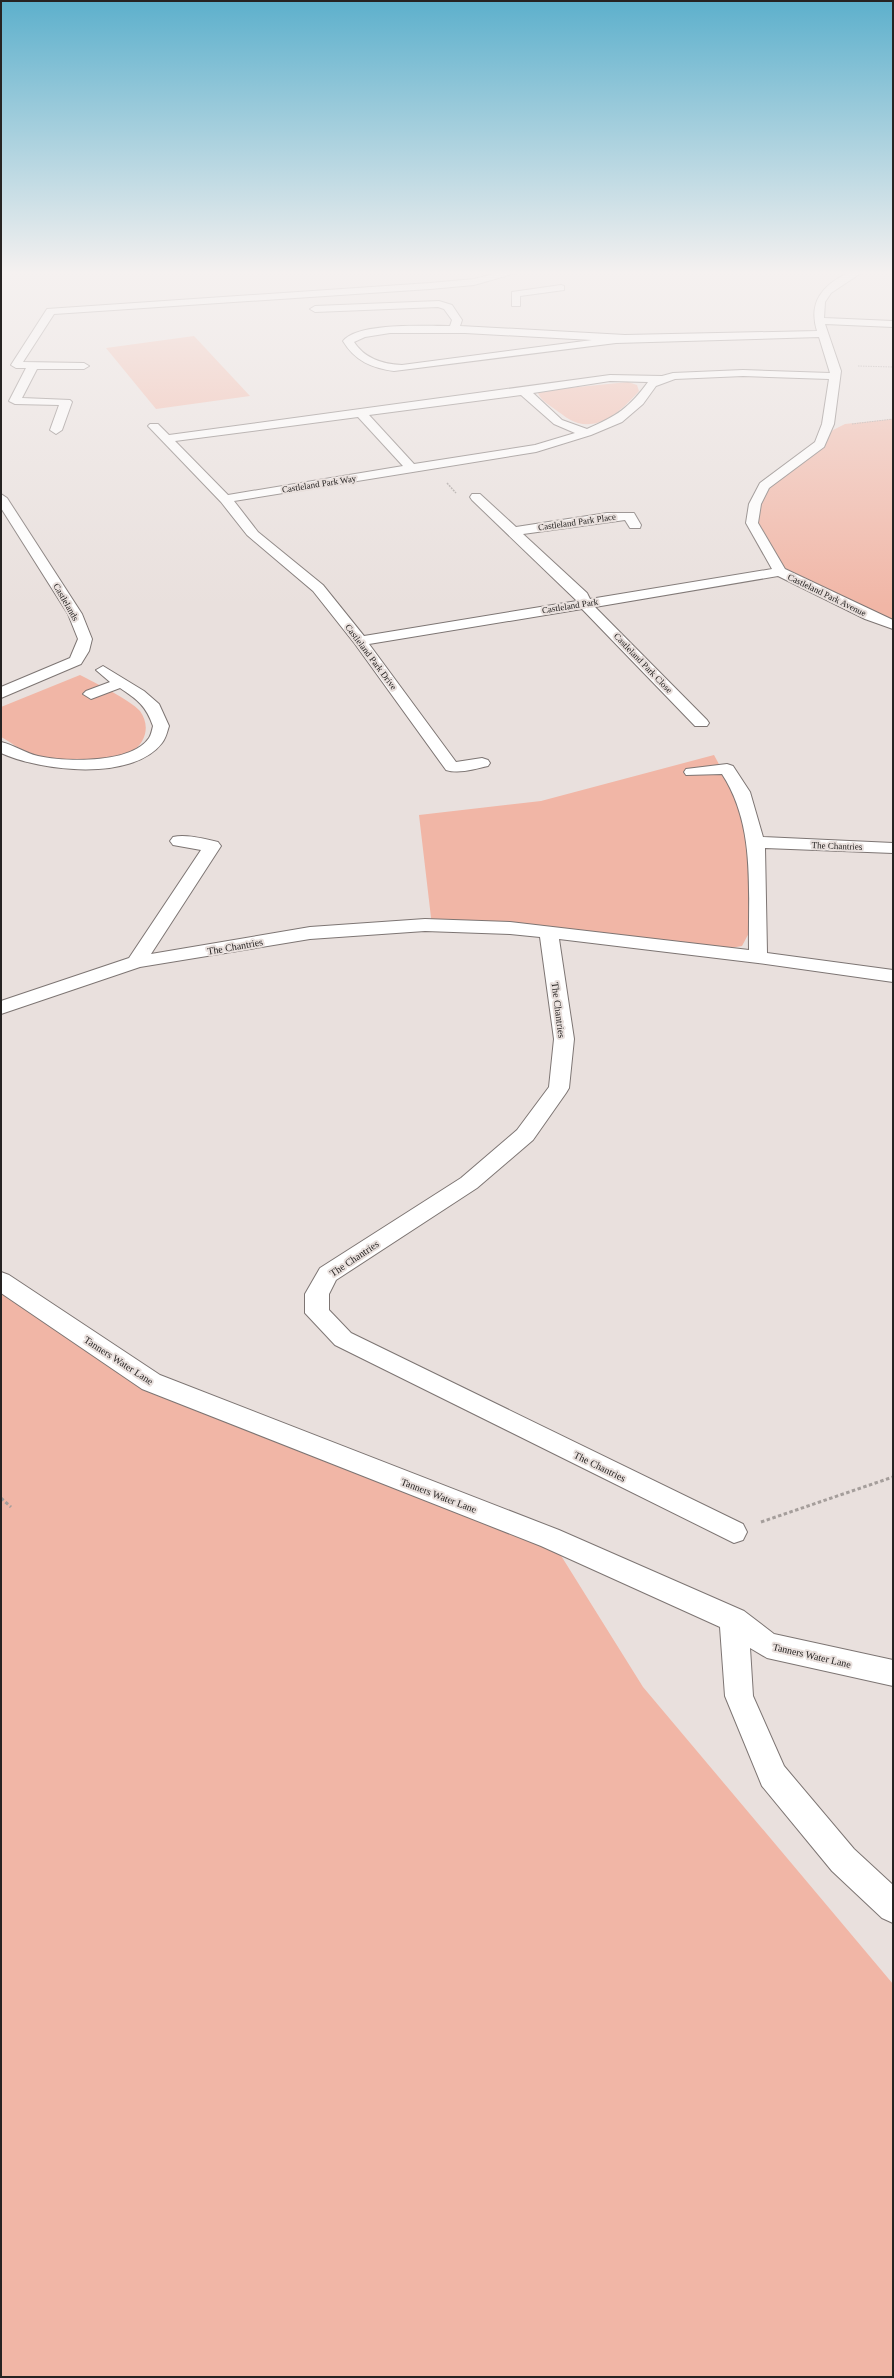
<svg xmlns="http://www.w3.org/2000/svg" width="894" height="2378" viewBox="0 0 894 2378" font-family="'Times New Roman',serif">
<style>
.green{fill:#f1b6a6}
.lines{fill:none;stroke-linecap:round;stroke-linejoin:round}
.minor-casing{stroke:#7d7573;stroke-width:2}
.path-far2{stroke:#a59e9b;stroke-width:1;stroke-dasharray:1.5 1;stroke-linecap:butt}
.path-far1{stroke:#a59e9b;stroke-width:1.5;stroke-dasharray:2 1;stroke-linecap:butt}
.path{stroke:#a59e9b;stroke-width:3;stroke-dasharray:3.5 2.5;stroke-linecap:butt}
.minor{fill:#fff;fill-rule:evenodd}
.labels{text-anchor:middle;stroke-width:4;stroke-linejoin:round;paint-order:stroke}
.far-street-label{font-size:9px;fill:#262322;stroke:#e9e0dd}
.street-label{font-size:10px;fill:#262322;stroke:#e9e0dd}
</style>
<rect width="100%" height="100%" fill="#e9e0dd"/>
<!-- green -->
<g class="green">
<path d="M194,336L250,396L156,409L106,348Z"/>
<path d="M628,382L637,385L639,391C625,407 602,430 578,423C570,421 563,415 556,410C551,406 540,400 538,393L548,390Z"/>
<path d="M893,419V625L785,571L752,523L764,486L820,444L833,430L845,424Z"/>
<path d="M80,675C95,683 129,699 140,711C145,718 147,726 145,734C136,769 69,763 41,759C30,757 11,742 1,737V707Z"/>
<path d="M714,755L740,803L752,853L750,931L742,946L719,950L432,926L419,815L541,801Z"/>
<path d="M1,1287L151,1382L550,1538L643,1687L893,1984V2377H1Z"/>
</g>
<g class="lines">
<!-- minor casing -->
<g class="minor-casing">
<g id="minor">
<path d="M498,273H516L474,285L430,289L54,314L23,362L84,363L89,366L84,369H37L22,398L70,400L72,402L62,430L56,434L50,430L59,405L15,404L9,401L26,368H16L11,365L47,309L430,283L474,279Z"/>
<path d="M848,273H861L831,293L825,302L824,318L893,321V327L825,324L841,371L834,424L824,447L769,488L761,504L758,523L785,569L893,620V629L865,619L778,576L595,607L707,720L709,723L707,726H695L582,609L369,644L456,762L482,758L488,760L490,763L488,766C475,769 459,774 446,770L355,644L313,591L247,535L221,502L148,426L150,424H158L169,435L610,375L662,376L673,373L743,370L830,373L819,337L616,343L394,371C372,368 355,361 343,341C358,322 427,326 450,326L452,320L444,309L438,307L315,312L310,309L315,306L439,301L452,305L462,320L460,326L625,335L817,331C808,302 823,285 848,273ZM390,333H465L592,340L402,365C383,364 365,359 354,342L365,337ZM743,376L829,379L822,424L815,442L760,483L749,504L746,523L772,569L590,599L587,593L523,534L625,520L630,528H640L641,525L634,513H607L516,527L480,494H472L470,497L472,500L577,601L364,636L323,585L258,532L234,501L536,452L591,435L622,422L643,404L656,386L675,379ZM610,381L648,382C629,408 617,416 587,429L562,420L533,393ZM521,395L554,424L575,433L535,445L414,464L369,415ZM358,417L403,466L228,495L175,441Z"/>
<path d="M561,285L564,286V290L520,296V306H512V292Z"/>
<path d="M1,494L7,498L82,614L92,639L89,651L81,664L1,698V687L70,658L78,639L68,614L1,508Z"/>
<path d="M103,666L144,691L159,704L169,726C167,732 166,738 162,743C132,782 40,771 1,753V742C14,745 25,753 38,756C66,762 131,764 149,738C151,735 152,730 153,726C146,706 138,700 120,688L91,699L83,694L86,691L110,682L96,670Z"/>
<path d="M727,764L733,766L750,792L763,837L893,843V853L765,848L767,953L893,970V982L758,963L559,939L574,1039L569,1088L566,1093L533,1140L477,1188L336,1280L329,1294V1310L351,1333L743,1524L747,1532L743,1540L734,1543L335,1345L305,1313V1294L320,1268L461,1178L517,1130L549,1087L554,1039L540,937L510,934L425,931L310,939L140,967L1,1014V1001L129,958L201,850L173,845L170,841L173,837C186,834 205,839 218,842L221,846L151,954L310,927L425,919L510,922L749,950C748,891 756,826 722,774L686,775L684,772L686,769Z"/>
<path d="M1,1272L9,1275L160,1375L559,1530L744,1611L774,1634L893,1660V1686L767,1658L750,1648L753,1696L784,1766L854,1849L893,1885V1923L882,1918L832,1871L762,1786L725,1696L720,1627L541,1546L142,1389L1,1293Z"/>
</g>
</g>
<!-- path-far2 -->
<g class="path-far2">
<path d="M858,366L893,367"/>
<path d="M852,424L893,419"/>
</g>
<!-- path-far1 -->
<path class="path-far1" d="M447,483L456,493"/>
<!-- path -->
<g class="path">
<path d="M1,1498L11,1507"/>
<path d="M761,1522L893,1477"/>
</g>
<!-- minor -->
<use href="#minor" class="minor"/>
</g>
<!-- sky -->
<linearGradient id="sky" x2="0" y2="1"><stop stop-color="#5db0cc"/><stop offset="0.45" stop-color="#f5f1f0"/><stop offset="1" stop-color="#f5f1f0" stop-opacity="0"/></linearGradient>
<rect width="894" height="606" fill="url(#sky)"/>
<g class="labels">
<!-- far-street labels -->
<g class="far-street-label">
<text transform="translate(319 484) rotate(-9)" y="3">Castleland Park Way</text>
<text transform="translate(577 522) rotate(-8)" y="3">Castleland Park Place</text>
<text transform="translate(827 595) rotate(26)" y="3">Castleland Park Avenue</text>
<text transform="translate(66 602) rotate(60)" y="3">Castlelands</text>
<text transform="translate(570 606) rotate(-9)" y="3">Castleland Park</text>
<text transform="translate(371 657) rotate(53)" y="3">Castleland Park Drive</text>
<text transform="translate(643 663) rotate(46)" y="3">Castleland Park Close</text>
<text transform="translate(837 846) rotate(2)" y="3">The Chantries</text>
</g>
<!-- street labels -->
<g class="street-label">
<text transform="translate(235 946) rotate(-10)" y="4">The Chantries</text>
<text transform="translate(559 1010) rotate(83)" y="4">The Chantries</text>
<text transform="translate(354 1258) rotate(-34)" y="4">The Chantries</text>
<text transform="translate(119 1360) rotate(33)" y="4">Tanners Water Lane</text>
<text transform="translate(600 1466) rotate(26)" y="4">The Chantries</text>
<text transform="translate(439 1495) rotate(21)" y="4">Tanners Water Lane</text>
<text transform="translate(812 1655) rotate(13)" y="4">Tanners Water Lane</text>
</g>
</g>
<!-- border -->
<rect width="894" height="2378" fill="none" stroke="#262322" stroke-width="4"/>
</svg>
